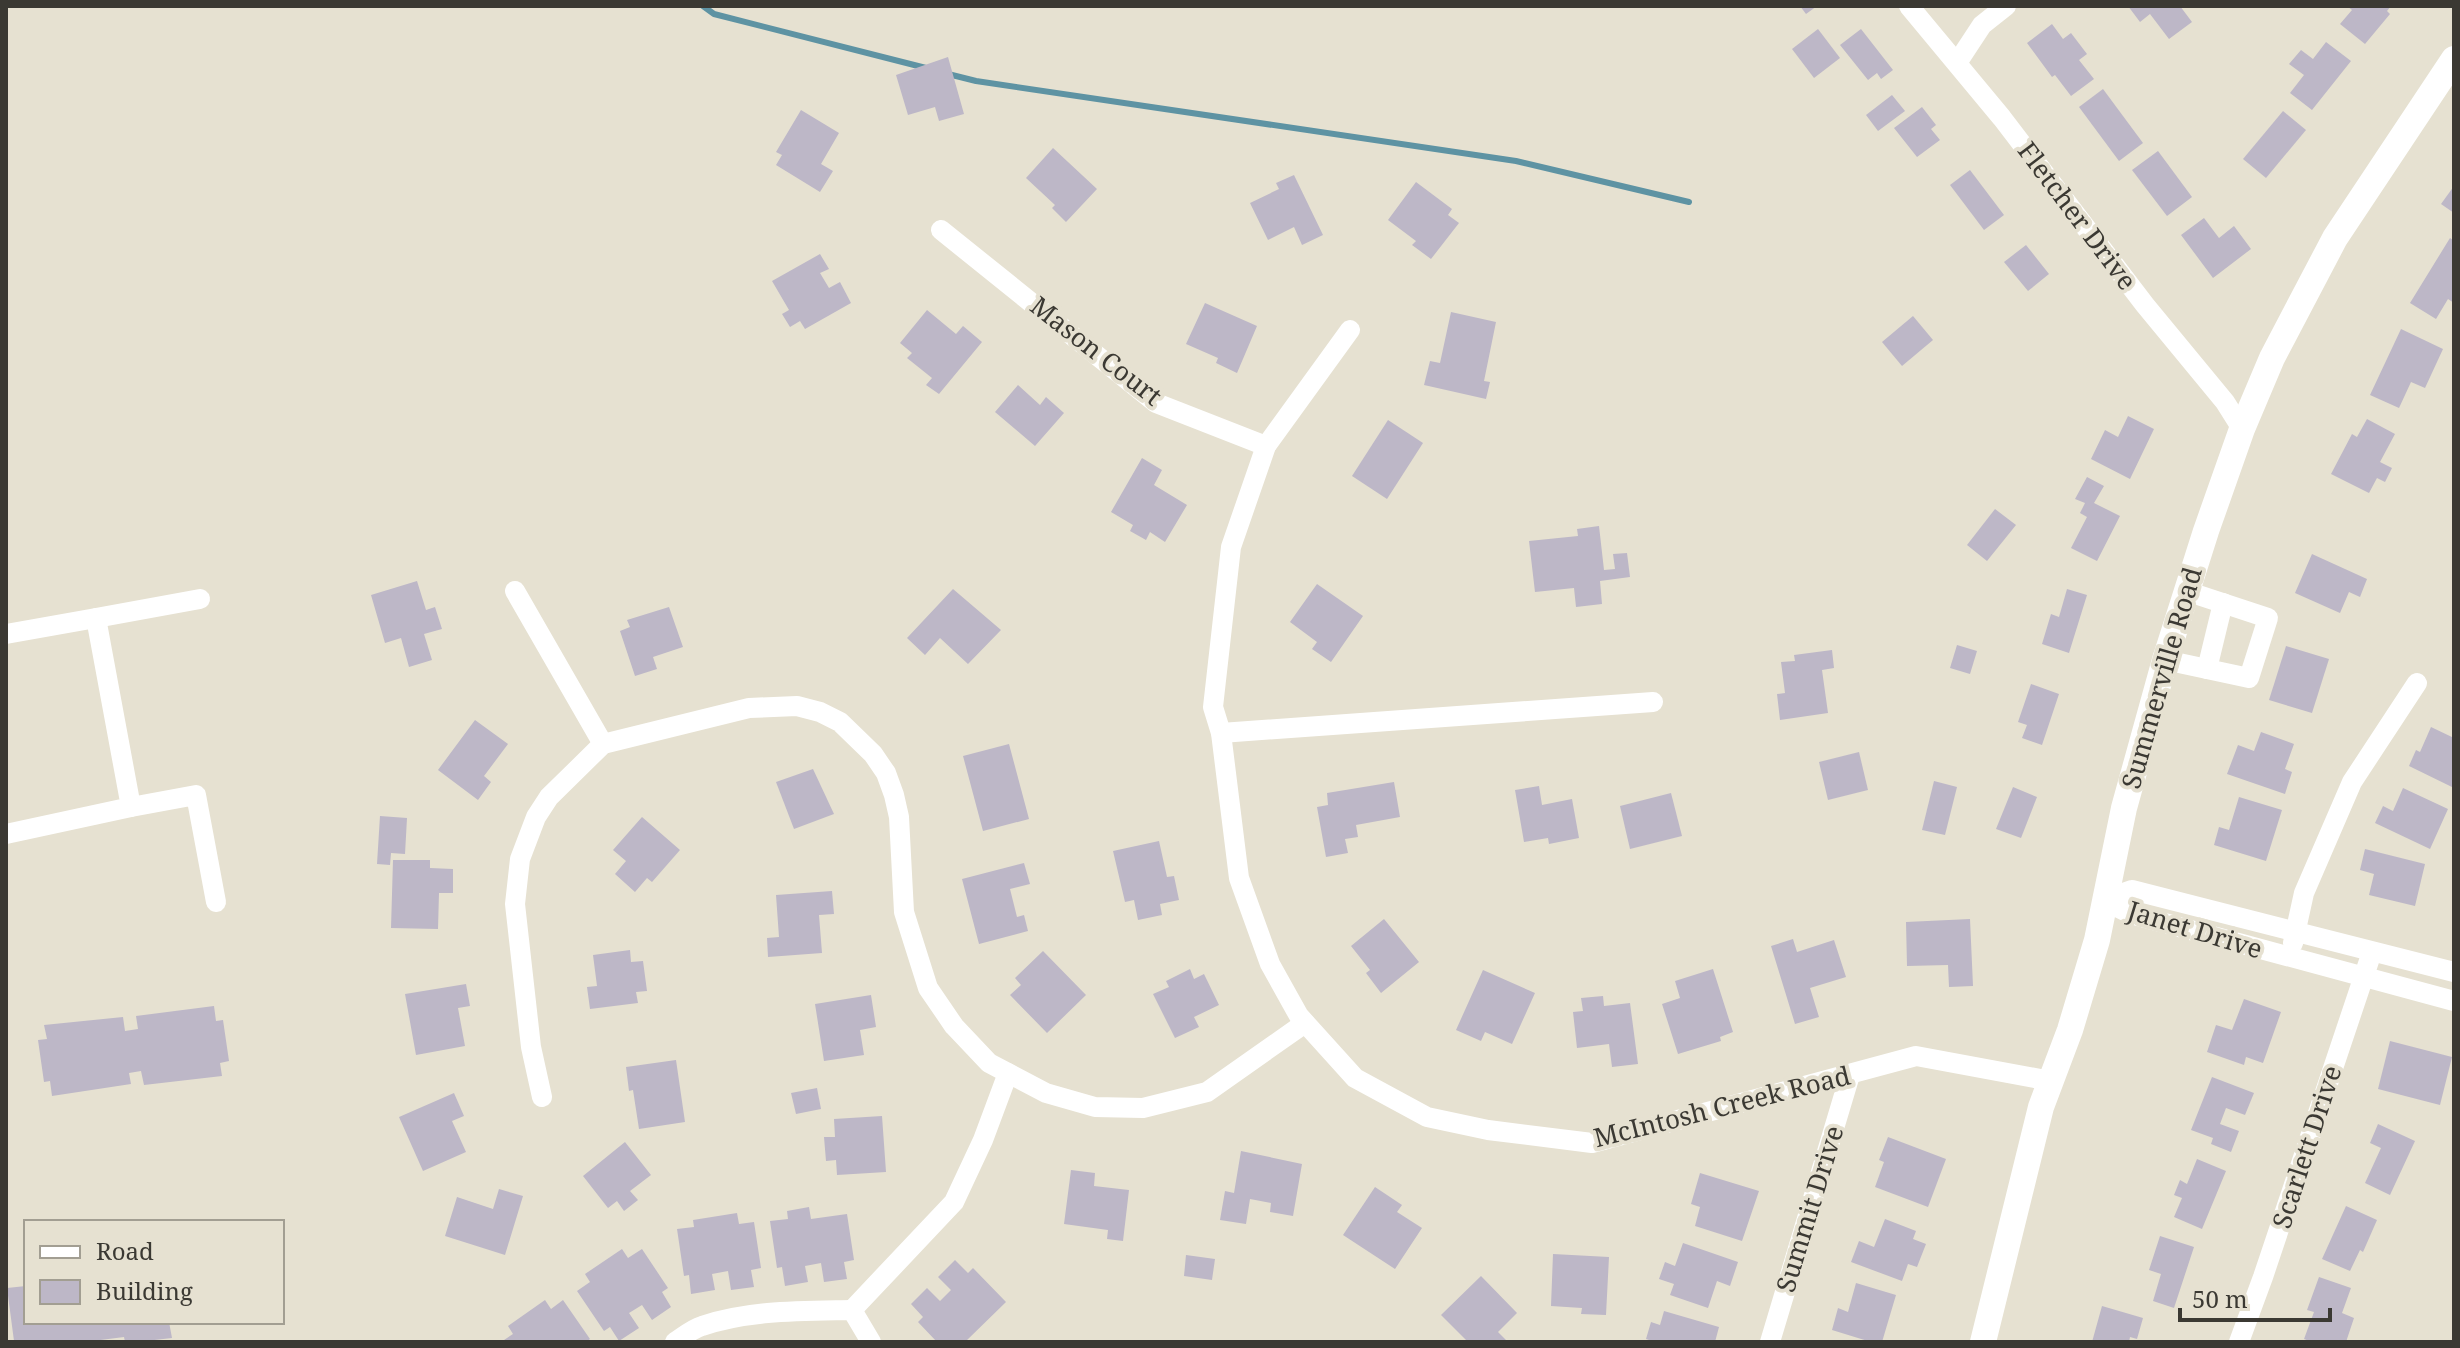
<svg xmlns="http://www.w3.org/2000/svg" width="2460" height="1348" viewBox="0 0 2460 1348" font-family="'Noto Serif',serif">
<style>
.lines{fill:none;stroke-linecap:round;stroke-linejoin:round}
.stream{stroke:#5e93a3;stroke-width:6}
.building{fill:#bdb7c7}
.minor{stroke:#fff;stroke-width:20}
.major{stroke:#fff;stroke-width:26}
.labels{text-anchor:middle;stroke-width:8;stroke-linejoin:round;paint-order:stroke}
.street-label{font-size:26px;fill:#3b3933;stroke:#e6e1d1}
</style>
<rect width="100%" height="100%" fill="#e6e1d1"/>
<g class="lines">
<!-- stream -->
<g class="stream">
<path d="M703,6L714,14L926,68"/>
<path d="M948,74L976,81L1516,161L1689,202"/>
</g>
</g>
<!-- building -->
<g class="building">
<path d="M1800,6H1817L1806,14Z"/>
<path d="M2128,6H2180L2192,22L2169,39L2150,14L2140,22Z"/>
<path d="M2347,6H2391L2387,11L2390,14L2365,44L2340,24L2352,10Z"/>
<path d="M2052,24L2063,39L2071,33L2087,54L2079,60L2094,79L2071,96L2055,75L2052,77L2027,43Z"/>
<path d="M1818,29L1840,58L1814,78L1792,49Z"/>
<path d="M1861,29L1893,70L1881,79L1877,73L1868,80L1840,45Z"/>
<path d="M2326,42L2351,61L2312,110L2290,93L2304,75L2289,64L2301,50L2313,59Z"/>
<path d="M948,57L964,114L939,121L935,107L908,115L896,75Z"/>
<path d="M2103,89L2143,143L2119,161L2079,107Z"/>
<path d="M1892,95L1905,111L1878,131L1866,115Z"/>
<path d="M1922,107L1936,125L1931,129L1940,140L1917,157L1894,128Z"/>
<path d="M801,110L839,133L821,164L833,171L820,192L776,165L782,155L776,152Z"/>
<path d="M2283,111L2306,130L2266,178L2243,159Z"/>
<path d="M1053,148L1097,189L1066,222L1052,208L1055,205L1026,178Z"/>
<path d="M2158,151L2192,197L2167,216L2132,170Z"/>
<path d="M1970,170L2004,215L1984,230L1950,185Z"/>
<path d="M1294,175L1323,235L1302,245L1294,227L1268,240L1250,203L1279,189L1276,183Z"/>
<path d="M1416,182L1452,209L1448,215L1459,223L1431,259L1412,245L1416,241L1388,220Z"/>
<path d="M2454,186V213L2441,204Z"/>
<path d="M2204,218L2219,238L2234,226L2251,249L2213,278L2181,235Z"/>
<path d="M2450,238L2454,241V303L2448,299L2436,319L2410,303Z"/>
<path d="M2026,245L2049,274L2028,291L2004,262Z"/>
<path d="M820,254L829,269L820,273L829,288L840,282L851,303L805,329L800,321L790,327L782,314L789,310L772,281Z"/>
<path d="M1205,303L1257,326L1237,373L1216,363L1218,358L1186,344Z"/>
<path d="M927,310L956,334L963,326L982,342L939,394L926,385L932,378L907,358L912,353L900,343Z"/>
<path d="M1451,312L1496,322L1484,381L1490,382L1486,399L1424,385L1430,361L1440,363Z"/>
<path d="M1913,316L1933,340L1902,366L1882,342Z"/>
<path d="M2401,329L2443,349L2425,388L2411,382L2399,408L2370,395Z"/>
<path d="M1018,385L1040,405L1046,397L1064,413L1035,446L995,412Z"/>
<path d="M2128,416L2154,429L2130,479L2091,459L2105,430L2118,437Z"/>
<path d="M2367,419L2395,434L2380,462L2392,468L2385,482L2377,478L2369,493L2331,474L2352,434L2357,437Z"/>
<path d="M1388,420L1423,443L1387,499L1352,476Z"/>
<path d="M1142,458L1162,470L1154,485L1187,505L1165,542L1150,532L1146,540L1130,531L1133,525L1111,512Z"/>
<path d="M2087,477L2104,486L2094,503L2120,516L2097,561L2071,548L2087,517L2080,513L2085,503L2075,499Z"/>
<path d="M1995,509L2016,525L1987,561L1967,545Z"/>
<path d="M1599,526L1604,570L1615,569L1613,554L1627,553L1630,577L1600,581L1602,604L1576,607L1574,588L1535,592L1529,541L1578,536L1577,529Z"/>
<path d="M2312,554L2367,579L2360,597L2349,592L2340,613L2295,593Z"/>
<path d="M417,581L426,610L435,607L442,629L424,634L432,660L409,667L401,638L385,643L371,595Z"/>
<path d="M1317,584L1363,616L1331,662L1312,649L1317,642L1290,622Z"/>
<path d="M953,589L1001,630L968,664L940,638L925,655L907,638Z"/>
<path d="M2067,589L2087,595L2069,653L2042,644L2051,614L2059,617Z"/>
<path d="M669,607L683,647L653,657L657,669L635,676L620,631L630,627L627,620Z"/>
<path d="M1957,645L1977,651L1970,674L1950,668Z"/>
<path d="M2286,646L2329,659L2312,713L2269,700Z"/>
<path d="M1832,650L1834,668L1822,670L1828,713L1780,720L1777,694L1785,693L1781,662L1795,661L1794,655Z"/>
<path d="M2031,684L2059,694L2042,745L2022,738L2027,725L2018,722Z"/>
<path d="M475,720L508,744L484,776L491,782L478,800L438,770Z"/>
<path d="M2431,727L2454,738V788L2409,766L2416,750L2420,752Z"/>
<path d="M2261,732L2294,744L2285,769L2292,772L2285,794L2227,774L2238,745L2254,751Z"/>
<path d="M1009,744L1029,819L983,831L963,756Z"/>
<path d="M1859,752L1868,790L1828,800L1819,762Z"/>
<path d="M813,769L834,814L794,829L776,782Z"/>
<path d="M1934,781L1957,787L1945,835L1922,830Z"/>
<path d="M1394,782L1400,817L1356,825L1358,837L1345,839L1348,853L1326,857L1317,807L1328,805L1327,793Z"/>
<path d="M1539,786L1542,805L1572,799L1579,838L1549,844L1548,838L1524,842L1515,790Z"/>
<path d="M2013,787L2037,797L2021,838L1996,829Z"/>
<path d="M2403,788L2448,809L2430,849L2375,823L2383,806L2393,811Z"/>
<path d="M1671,793L1682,836L1630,849L1620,806Z"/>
<path d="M2239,797L2282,810L2266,861L2214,845L2219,827L2229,830Z"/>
<path d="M380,816L407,818L405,854L391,853L390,865L377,864Z"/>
<path d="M642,817L680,850L652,882L647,878L635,892L615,874L626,861L613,850Z"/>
<path d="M1159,841L1167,877L1174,876L1179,900L1160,904L1162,915L1138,920L1134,900L1125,902L1113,851Z"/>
<path d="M2365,849L2425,864L2415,906L2369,895L2374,874L2360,870Z"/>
<path d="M393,860H430V868L453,869V893H439L438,929L391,928Z"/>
<path d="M1024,863L1030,884L1010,889L1017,917L1024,915L1028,931L979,944L962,879Z"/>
<path d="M832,891L834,914L819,915L822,953L768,957L767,938L779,937L776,895Z"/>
<path d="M1384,919L1419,962L1381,993L1366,973L1370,970L1351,946Z"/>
<path d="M1970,919L1973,986L1949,987L1948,965L1907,966L1906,922Z"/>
<path d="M1793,939L1797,952L1834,940L1846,977L1810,988L1819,1017L1795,1024L1771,946Z"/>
<path d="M630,950L631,962L643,961L647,991L636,992L638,1003L590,1009L587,987L597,986L593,955Z"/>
<path d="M1043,951L1086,995L1047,1033L1010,995L1021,985L1015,978Z"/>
<path d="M1190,969L1194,979L1204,974L1219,1005L1194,1017L1199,1027L1175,1038L1153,994L1169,987L1166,981Z"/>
<path d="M1713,969L1733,1032L1720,1037L1721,1041L1678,1054L1662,1004L1680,998L1675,981Z"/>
<path d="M1483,970L1535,993L1512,1044L1485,1032L1481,1041L1456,1030Z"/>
<path d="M466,984L470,1006L458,1008L465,1046L416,1055L405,994Z"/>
<path d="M871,995L876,1027L860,1030L864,1055L824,1061L815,1004Z"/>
<path d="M1603,996L1604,1006L1630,1003L1638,1064L1612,1067L1609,1044L1577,1048L1573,1012L1583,1011L1581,998Z"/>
<path d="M2244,999L2281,1012L2263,1063L2246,1057L2244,1065L2207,1052L2216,1025L2232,1030Z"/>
<path d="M214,1006L216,1021L223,1020L229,1061L220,1063L222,1076L144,1085L141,1071L129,1073L131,1084L52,1096L50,1081L44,1082L38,1040L47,1039L44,1025L123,1017L125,1031L138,1029L136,1016Z"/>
<path d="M2390,1041L2452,1057L2440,1105L2378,1089Z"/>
<path d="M676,1060L685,1122L639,1129L633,1090L629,1091L626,1067Z"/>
<path d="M2212,1077L2254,1093L2245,1115L2226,1108L2220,1124L2239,1131L2231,1152L2211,1144L2213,1138L2191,1130Z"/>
<path d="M817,1088L821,1109L796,1114L791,1093Z"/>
<path d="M454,1093L464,1116L452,1121L466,1152L423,1171L399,1117Z"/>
<path d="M882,1116L886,1172L837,1175L836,1160L826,1161L824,1137H835L834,1119Z"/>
<path d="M2378,1124L2415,1141L2390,1195L2365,1183L2381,1148L2370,1143Z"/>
<path d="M1888,1137L1946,1159L1928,1207L1875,1187L1884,1162L1879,1160Z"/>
<path d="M625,1142L651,1175L630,1191L638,1200L624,1211L617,1201L608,1208L583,1176Z"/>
<path d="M1241,1151L1302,1164L1293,1216L1270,1212L1271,1203L1250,1199L1246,1224L1220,1220L1225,1191L1234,1193Z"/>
<path d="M2197,1159L2226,1171L2202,1229L2174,1217L2182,1198L2174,1195L2180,1180L2187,1184Z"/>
<path d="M1071,1170L1095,1173L1094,1186L1129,1190L1123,1241L1107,1239L1108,1230L1064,1224Z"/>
<path d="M1700,1173L1759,1191L1742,1241L1695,1226L1700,1207L1691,1204Z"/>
<path d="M1375,1187L1402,1205L1397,1212L1422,1228L1395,1269L1343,1235Z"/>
<path d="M499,1189L523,1196L505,1255L445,1236L457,1197L493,1209Z"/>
<path d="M2346,1206L2377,1220L2363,1252L2360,1250L2350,1271L2322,1259Z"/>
<path d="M809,1207L811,1219L847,1214L854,1260L844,1262L847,1279L824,1282L821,1263L805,1266L808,1282L785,1286L782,1267L777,1268L770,1221L788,1219L787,1211Z"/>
<path d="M737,1213L739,1224L754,1222L761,1268L751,1270L754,1287L731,1290L728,1271L712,1274L715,1290L691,1294L689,1275L684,1276L677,1229L694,1227L693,1220Z"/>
<path d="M1885,1219L1916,1231L1913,1239L1926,1244L1917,1267L1908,1264L1902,1281L1851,1262L1859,1241L1874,1247Z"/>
<path d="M2160,1236L2194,1247L2174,1308L2153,1301L2161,1274L2149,1270Z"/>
<path d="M1683,1243L1738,1262L1730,1286L1717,1281L1708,1308L1670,1295L1674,1284L1659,1279L1665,1262L1675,1266Z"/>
<path d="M622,1249L628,1258L642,1249L668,1288L662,1292L671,1307L652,1320L642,1305L629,1313L639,1328L619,1341L610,1327L604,1331L577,1291L590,1282L585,1274Z"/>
<path d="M1553,1254L1609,1257L1606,1315L1581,1314L1582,1308L1551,1306Z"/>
<path d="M1186,1255L1215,1259L1212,1280L1184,1276Z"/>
<path d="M955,1260L968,1273L973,1268L1006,1302L965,1342H937L918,1322L923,1317L911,1304L927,1288L940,1301L951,1290L938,1277Z"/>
<path d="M1481,1276L1517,1313L1498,1332L1508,1342H1468L1441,1315Z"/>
<path d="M2319,1277L2351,1288L2342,1313L2354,1318L2346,1342H2312L2304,1339L2314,1312L2307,1310Z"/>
<path d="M1856,1283L1896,1295L1882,1342H1871L1832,1330L1838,1308L1848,1312Z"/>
<path d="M26,1286V1322H169L172,1338L137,1342H125L124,1337L85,1342L14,1341L7,1288Z"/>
<path d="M545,1300L551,1309L563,1300L590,1339L586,1342H501L513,1334L508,1326Z"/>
<path d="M2102,1306L2143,1318L2137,1339L2130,1337L2129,1342H2092Z"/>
<path d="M1664,1311L1719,1327L1715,1342H1655L1646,1339L1651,1322L1660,1325Z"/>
</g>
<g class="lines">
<!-- minor -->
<g class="minor">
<path d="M1909,6L2002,118L2145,305L2225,402L2242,429"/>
<path d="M1957,63L1982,25L2006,6"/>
<path d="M941,230L1156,403L1266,446"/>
<path d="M1350,330L1266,446L1231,547L1213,707L1221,733L1239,878L1270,964L1299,1016L1355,1078L1427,1117L1488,1130L1592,1143L1916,1056L2051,1081"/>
<path d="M515,591L603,744"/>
<path d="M96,618L200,599"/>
<path d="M6,634L96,618L131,807L6,834"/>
<path d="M2165,660L2249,678L2268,618L2186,591"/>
<path d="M2207,669L2223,603"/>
<path d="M1221,733L1653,702"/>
<path d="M131,807L196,795L216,902"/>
<path d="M2103,900L2131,914L2454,1001"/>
<path d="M2103,900L2132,890L2454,972"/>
<path d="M2293,943L2304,893L2352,782L2417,683"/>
<path d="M542,1097L531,1047L515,904L520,859L536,817L549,797L603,744L749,708L797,706L820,712L840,722L873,754L886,773L894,795L899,817L904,912L928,988L954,1026L989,1063L1046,1093L1095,1107L1143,1108L1207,1092L1305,1023"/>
<path d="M852,1310L954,1202L983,1140L1008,1073"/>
<path d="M675,1342C683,1337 692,1329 702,1326C749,1310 802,1311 852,1310L871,1342"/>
<path d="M1770,1342L1850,1075"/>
<path d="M2239,1342L2263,1277L2372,952"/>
</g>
<!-- major -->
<path class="major" d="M1983,1342L2041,1107L2070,1030L2097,940L2124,808L2165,660L2206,531L2242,429L2272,358L2335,238L2454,59"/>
</g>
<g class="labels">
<!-- street labels -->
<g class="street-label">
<text transform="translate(2077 216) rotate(53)" y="9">Fletcher Drive</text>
<text transform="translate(1096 351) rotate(38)" y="9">Mason Court</text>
<text transform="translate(2162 678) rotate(-74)" y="9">Summerville Road</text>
<text transform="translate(2195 930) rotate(17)" y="9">Janet Drive</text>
<text transform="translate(1722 1107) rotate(-14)" y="9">McIntosh Creek Road</text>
<text transform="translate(2307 1147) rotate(-72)" y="9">Scarlett Drive</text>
<text transform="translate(1810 1209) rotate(-73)" y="9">Summit Drive</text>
</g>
</g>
<!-- border -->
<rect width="2460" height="1348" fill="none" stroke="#3b3933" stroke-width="16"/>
<!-- legend -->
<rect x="24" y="1220" width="260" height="104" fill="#e6e1d1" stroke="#a29e92" stroke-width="2"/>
<rect x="40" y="1246" width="40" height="12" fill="#ffffff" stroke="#a29e92" stroke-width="2"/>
<text x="96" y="1260" font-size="24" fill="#3b3933">Road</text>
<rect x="40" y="1280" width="40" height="24" fill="#bdb7c7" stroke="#a29e92" stroke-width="2"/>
<text x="96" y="1300" font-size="24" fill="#3b3933">Building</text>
<!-- scale -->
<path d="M2180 1308v12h150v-12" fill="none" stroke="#3b3933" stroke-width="4"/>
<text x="2192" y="1308" font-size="24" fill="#3b3933" stroke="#e6e1d1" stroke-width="6" paint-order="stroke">50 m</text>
</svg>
